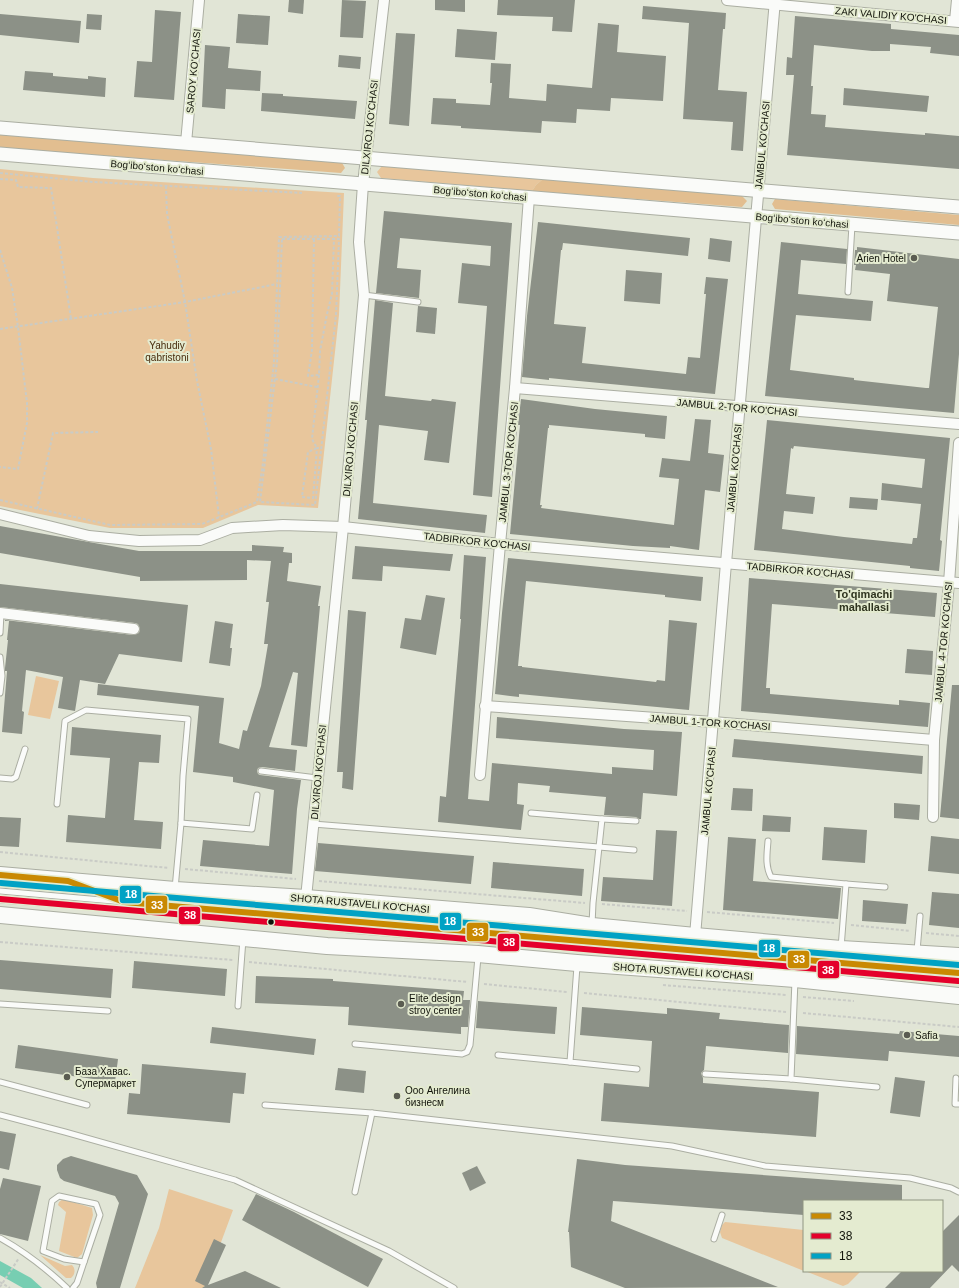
<svg xmlns="http://www.w3.org/2000/svg" width="959" height="1288" viewBox="0 0 959 1288" font-family="Arial,sans-serif">
<style>
.green{fill:#e8c69c}
.forest{fill:#e2be90}
.water{fill:#77ceb2}
.building{fill:#8c9187;fill-rule:evenodd}
.lines{fill:none;stroke-linecap:round;stroke-linejoin:round}
.service-casing{stroke:#abaea2;stroke-width:7}
.minor-casing{stroke:#abaea2;stroke-width:12}
.tertiary-casing{stroke:#abaea2;stroke-width:15}
.primary-casing{stroke:#abaea2;stroke-width:18}
.path{stroke:#c9cbc6;stroke-width:2;stroke-dasharray:3 2;stroke-linecap:butt}
.service{stroke:#fafbf9;stroke-width:5}
.minor{stroke:#fafbf9;stroke-width:10}
.tertiary{stroke:#fafbf9;stroke-width:13}
.primary{stroke:#fafbf9;stroke-width:16}
.bus-1-casing{stroke:#e4ebd0;stroke-width:9}
.bus-2-casing{stroke:#e4ebd0;stroke-width:9}
.bus-3-casing{stroke:#e4ebd0;stroke-width:9}
.bus-1{stroke:#c98902;stroke-width:6}
.bus-2{stroke:#e4002b;stroke-width:6}
.bus-3{stroke:#01a2c4;stroke-width:6}
.poi-dot{fill:#5a5c51;stroke:#e4ebd0;stroke-width:1.5}
.bus-dot{fill:#11130a;stroke:#e4ebd0;stroke-width:1.5}
.labels{text-anchor:middle;stroke-width:4;stroke-linejoin:round;paint-order:stroke}
.street-label{font-size:10px;fill:#11130a;stroke:#e4ebd0}
.poi-label{font-size:10px;fill:#11130a;stroke:#e4ebd0;text-anchor:start}
.park-label{font-size:10px;fill:#472b0c;stroke:#e4ebd0}
.neighbourhood-label{font-size:11px;font-weight:bold;fill:#2f341f;stroke:#e4ebd0}
.line-badge{stroke:#e4ebd0;stroke-width:1.5}
.badge-label{font-size:11px;text-anchor:middle;font-weight:bold;fill:#fff}
</style>
<rect width="100%" height="100%" fill="#e1e5d6"/>
<!-- green -->
<g class="green">
<path d="M382,166L543,179L536,185L532,191L381,178L377,172Z"/>
<path d="M0,169L93,178L344,193L339,315L318,508L258,505L203,528H110L0,506Z"/>
<path d="M36,676L59,681L50,719L28,715Z"/>
<path d="M169,1189L233,1210L204,1288H135L159,1228Z"/>
<path d="M63,1199L92,1208L93,1215L82,1254L77,1258L59,1251L66,1212L58,1205L59,1202Z"/>
<path d="M725,1222L804,1230V1271L722,1238L720,1232L722,1225Z"/>
<path d="M40,1255L65,1266L72,1265C76,1269 75,1275 71,1278H66Z"/>
<path d="M805,1271H861L848,1284L843,1286Z"/>
</g>
<!-- forest -->
<g class="forest">
<path d="M0,133L341,161L345,168L341,173L0,148Z"/>
<path d="M543,179L742,196L747,201L742,207L532,191L536,185Z"/>
<path d="M775,199L959,215V225L775,209L772,204Z"/>
</g>
<!-- water -->
<path class="water" d="M0,1261L31,1278L42,1288H23L0,1275Z"/>
<!-- building -->
<g class="building">
<path d="M289,0H304L303,14L288,12Z"/>
<path d="M342,0L366,1L363,38L340,37Z"/>
<path d="M435,0H465V12L435,10Z"/>
<path d="M498,0H575L572,32L552,31L553,17L497,15Z"/>
<path d="M643,6L726,13L725,29H723L718,90L747,92L743,151L731,150L733,122L683,119L689,23L642,19Z"/>
<path d="M155,10L181,12L174,100L134,97L137,61L152,62Z"/>
<path d="M0,14L81,21L79,43L0,35Z"/>
<path d="M87,14L102,15L101,30L86,29Z"/>
<path d="M238,14L270,16L268,45L236,43Z"/>
<path d="M795,16L891,24V29L959,35V56L930,53L931,47L890,44V51H872L814,45L811,86H813L811,114L826,115L825,127L925,135V133L959,136V169L787,155L794,75H786L787,57L792,58Z"/>
<path d="M598,23L619,25L617,52L666,56L663,101L611,98L610,111L577,109L576,123L542,121L541,133L461,128V126L431,124L433,98L456,99V103L490,105L492,83H490L491,63L511,64L509,98L546,101L547,84L592,88Z"/>
<path d="M457,29L497,32L495,60L455,57Z"/>
<path d="M396,33L415,34L409,126L389,124Z"/>
<path d="M205,45L230,47L228,68L261,71L260,91L226,89L225,109L202,107Z"/>
<path d="M339,55L361,57L360,69L338,67Z"/>
<path d="M25,71L53,73V76L88,79V76L106,78L105,97L23,90Z"/>
<path d="M844,88L929,96L927,112L843,105Z"/>
<path d="M262,93L283,94V96L357,101L355,119L261,111Z"/>
<path d="M384,211L512,223L492,497L473,495L487,306L458,303L462,263L490,266L491,246L400,238L397,268L421,270L419,298L376,293Z"/>
<path d="M538,222L690,238L688,256L563,243L562,250H561L554,324L586,327L582,363L686,374L688,357L700,358L706,294H704L706,277L728,279L715,394L579,381L549,378V380L522,377L527,316Z"/>
<path d="M710,238L732,241L730,262L708,259Z"/>
<path d="M781,242L847,249L846,264L801,260L798,294L873,301L871,321L796,315L790,370L854,378V380L926,388H929L938,307L887,301L890,274L855,270L856,265H854L855,250H857V247L959,259V354L954,413L765,396Z"/>
<path d="M626,270L662,273L660,304L624,301Z"/>
<path d="M375,300L393,303L385,396L431,401L432,399L456,402L449,463L424,460L428,431L379,425L373,503L487,515L485,533L358,519L367,420H365Z"/>
<path d="M418,306L437,308L435,334L416,332Z"/>
<path d="M521,399L595,409L667,416L665,439L645,437V434L549,425V428H548L540,505H542L541,508L674,525L679,479L659,477L662,458L690,461L695,419L711,420L708,453L724,455L720,492L705,490L699,550L670,546V548L633,546L510,534L520,425H518Z"/>
<path d="M767,420L950,438L940,540L942,541L939,571L910,568V566L754,550ZM794,446L925,459L922,488L882,483L881,500L921,504L917,538H913L912,544L844,537L782,529L784,511L813,514L815,497L786,494L791,448L793,449Z"/>
<path d="M850,497L878,499L877,510L849,508Z"/>
<path d="M0,526L139,551H252V545L284,547L283,552L292,553V563H289L287,581L321,586L318,606H320L307,747L291,745L298,673L293,672L269,747L297,750L295,771L262,767L258,768L257,771L258,774L260,775L301,780L297,809L292,874L200,866L203,840L269,846L274,790L233,782V777L193,772L199,706L97,695L98,684L224,698L219,743L239,749L243,730L247,731L261,686L268,644H264L269,602H266L271,561L247,560V580L140,581V577L0,553Z"/>
<path d="M355,546L450,554H453L450,571L383,566L382,581L352,579Z"/>
<path d="M464,555L486,557L468,799L489,801L492,763L612,774V767L653,770L654,750L496,738L497,717L624,729L682,732L677,796L643,793L641,819H639L636,817L604,815L606,797L549,792L550,786L518,783L517,804L524,805L521,830L438,822L440,796L446,797L461,619H460Z"/>
<path d="M508,558L703,577L701,601L665,597V595L526,581L518,666H522V667L656,682L657,680L665,681L669,620L697,623L689,710L519,694V697L495,694L502,613Z"/>
<path d="M749,578L937,593L935,617L772,604L766,688H770V694L899,705V700L930,703L928,727L741,711Z"/>
<path d="M0,584L188,605L182,662L119,654L105,684L80,680L75,711L58,708L63,677L26,670L22,711L24,712L22,734L2,732L7,671H5V668L8,640H7L9,621H5V620L133,635L139,633L140,629L138,624L135,623L0,607Z"/>
<path d="M426,595L445,598L436,655L400,648L405,618L421,620Z"/>
<path d="M348,610L366,612L353,790L342,788L343,772H337Z"/>
<path d="M215,621L233,624L230,648H232L230,666L209,663Z"/>
<path d="M907,649L933,651L932,675L905,673Z"/>
<path d="M952,685H959V819L940,817Z"/>
<path d="M72,727L161,735L159,763L139,762L134,820L163,822L161,849L66,842L68,815L105,818L110,758L70,755Z"/>
<path d="M734,739L923,756L922,774L732,757Z"/>
<path d="M733,788L753,789L752,811L731,810Z"/>
<path d="M894,803L920,805L919,820L894,818Z"/>
<path d="M763,815L791,817L790,832L762,831Z"/>
<path d="M0,817L21,818L19,847L0,846Z"/>
<path d="M824,827L867,830L865,863L822,860Z"/>
<path d="M656,830L677,831L672,906L601,901L603,877L653,880Z"/>
<path d="M931,836L959,839V874L928,871Z"/>
<path d="M728,837L756,839L753,881L841,888L838,919L723,910Z"/>
<path d="M318,843L474,856L471,884L315,871Z"/>
<path d="M493,862L584,869L582,896L491,888Z"/>
<path d="M932,892L959,894V928L929,925Z"/>
<path d="M863,900L908,904L906,924L862,921Z"/>
<path d="M0,960L113,969L111,998L0,989Z"/>
<path d="M134,961L227,969L225,996L132,988Z"/>
<path d="M256,976L333,979V981L464,991L463,1000H470L468,1027H461V1034L348,1025L349,1007L255,1003Z"/>
<path d="M478,1001L557,1007L555,1034L476,1028Z"/>
<path d="M582,1007L667,1014V1008L720,1013L719,1019L789,1025L788,1053L706,1046L704,1070L701,1073L703,1078V1083L819,1092L816,1137L601,1121L604,1083L649,1087L652,1041L580,1035Z"/>
<path d="M797,1026L899,1034L900,1031L959,1036V1057L889,1051L888,1061L796,1054Z"/>
<path d="M212,1027L316,1039L314,1055L210,1043Z"/>
<path d="M18,1045L118,1059L115,1082L15,1068Z"/>
<path d="M142,1064L246,1073L244,1094L233,1093L230,1123L127,1114L129,1093L140,1094Z"/>
<path d="M338,1068L366,1071L364,1093L335,1090Z"/>
<path d="M895,1077L925,1081L920,1117L890,1113Z"/>
<path d="M0,1131L16,1134L9,1170L0,1168Z"/>
<path d="M71,1156L137,1175L148,1194L120,1288H97L96,1283L119,1203L115,1196L64,1181L60,1178L57,1170V1165L63,1159Z"/>
<path d="M577,1159L625,1165L902,1185V1201H804V1215L613,1201L611,1221L778,1287L625,1288L571,1267L569,1232H568Z"/>
<path d="M477,1166L486,1183L470,1191L462,1173Z"/>
<path d="M3,1178L41,1186L28,1241L0,1234V1189Z"/>
<path d="M256,1194L294,1212L383,1259L368,1287L242,1220Z"/>
<path d="M959,1215V1272L952,1265L930,1288H885L902,1271H942V1232Z"/>
<path d="M214,1239L226,1245L208,1285L245,1271L281,1288H202L205,1286L195,1281Z"/>
</g>
<g class="lines">
<!-- service casing -->
<g class="service-casing">
<g id="service">
<path d="M848,292L852,225"/>
<path d="M364,295L418,302"/>
<path d="M0,633L1,613"/>
<path d="M0,657L2,676L0,693"/>
<path d="M261,771L317,778"/>
<path d="M0,778L12,779L16,777L25,749"/>
<path d="M57,804L65,721L86,710L188,719L183,776L181,823"/>
<path d="M531,813L602,819L599,847L634,850"/>
<path d="M602,819L636,821"/>
<path d="M313,824L599,847L593,903L592,925"/>
<path d="M768,841C767,854 765,866 771,877L846,884"/>
<path d="M89,889L117,900"/>
<path d="M175,889L181,823L252,829L257,795"/>
<path d="M0,891L350,922L461,930L959,973"/>
<path d="M0,900L272,920L349,930L959,980"/>
<path d="M841,948L846,884L885,887"/>
<path d="M917,951L920,916"/>
<path d="M577,966L570,1062L637,1069"/>
<path d="M795,980L791,1079L877,1087"/>
<path d="M0,1004L108,1011"/>
<path d="M238,1006L243,939"/>
<path d="M355,1044L462,1054L467,1052L470,1045L478,957"/>
<path d="M498,1055L570,1062"/>
<path d="M705,1074L791,1079"/>
<path d="M956,1078L955,1104H959"/>
<path d="M0,1082L87,1105"/>
<path d="M265,1105L372,1113L672,1146L765,1166L910,1178L951,1188L959,1192"/>
<path d="M0,1115L65,1132L235,1180L389,1251L454,1288"/>
<path d="M355,1192L372,1113"/>
<path d="M59,1196L96,1204L100,1215L84,1262L64,1259L43,1251L52,1201Z"/>
<path d="M0,1238C25,1252 47,1269 67,1288"/>
<path d="M714,1239L722,1215"/>
<path d="M73,1288L77,1283L84,1262"/>
</g>
</g>
<!-- minor casing -->
<g class="minor-casing">
<g id="minor">
<path d="M727,0L959,22"/>
<path d="M955,21L957,0"/>
<path d="M186,143L199,0"/>
<path d="M515,388L959,424"/>
<path d="M0,514L89,536L139,541L200,540L232,528L283,525L343,527L500,544L959,583"/>
<path d="M0,613L134,629"/>
<path d="M485,706L713,722L934,740"/>
<path d="M480,775L500,544L515,388L529,197"/>
<path d="M933,817L934,740L949,583L959,443"/>
<path d="M306,898L343,527L364,295L359,242L363,184L384,0"/>
<path d="M695,936L726,563L775,0"/>
</g>
</g>
<!-- tertiary casing -->
<g class="tertiary-casing">
<g id="tertiary">
<path d="M0,128L959,207"/>
<path d="M0,154L959,233"/>
</g>
</g>
<!-- primary casing -->
<g class="primary-casing">
<g id="primary">
<path d="M0,875L175,890L306,898L529,916L592,926L695,936L841,949L959,956"/>
<path d="M0,915L327,946L478,954L577,963L795,979L959,996"/>
</g>
</g>
<!-- path -->
<g class="path">
<path d="M0,173L93,182L302,193"/>
<path d="M0,179L16,180L18,187L51,188L71,319"/>
<path d="M166,186L167,214L185,302L197,381L211,449L219,517"/>
<path d="M282,239H339L336,315L315,505L260,502L277,362Z"/>
<path d="M314,239L312,350L308,376L319,375L320,351L327,314L332,294L334,239"/>
<path d="M0,250L12,288L18,327L27,403V423L18,469L0,467"/>
<path d="M0,329L185,302L277,284"/>
<path d="M319,375L312,439L317,448L308,452L302,497L313,498L317,448H321"/>
<path d="M275,379L317,387"/>
<path d="M0,500L110,525L202,524L257,502L263,463L274,362L279,237L339,236L340,196H336"/>
<path d="M37,509L53,433L98,432"/>
<path d="M0,852L169,868"/>
<path d="M185,869L296,879"/>
<path d="M319,881L585,903"/>
<path d="M602,904L687,911"/>
<path d="M707,912L834,923"/>
<path d="M851,925L910,931"/>
<path d="M926,933L959,936"/>
<path d="M0,942L233,960"/>
<path d="M249,962L468,982"/>
<path d="M484,984L567,992"/>
<path d="M663,985L786,995"/>
<path d="M584,993L786,1012"/>
<path d="M803,997L854,1001"/>
<path d="M803,1013L959,1027"/>
<path d="M0,1282L10,1288"/>
<path d="M0,1287L19,1258"/>
</g>
<!-- service -->
<use href="#service" class="service"/>
<!-- minor -->
<use href="#minor" class="minor"/>
<!-- tertiary -->
<use href="#tertiary" class="tertiary"/>
<!-- primary -->
<use href="#primary" class="primary"/>
<!-- bus-1 casing -->
<g class="bus-1-casing">
<path id="bus-1" d="M0,875L68,881L124,902L959,973"/>
</g>
<!-- bus-2 casing -->
<g class="bus-2-casing">
<path id="bus-2" d="M0,899C319,927 639,953 958,981"/>
</g>
<!-- bus-3 casing -->
<g class="bus-3-casing">
<path id="bus-3" d="M1,883C320,911 640,937 959,965"/>
</g>
<!-- bus-1 -->
<use href="#bus-1" class="bus-1"/>
<!-- bus-2 -->
<use href="#bus-2" class="bus-2"/>
<!-- bus-3 -->
<use href="#bus-3" class="bus-3"/>
</g>
<!-- markers -->
<g class="poi-dot">
<circle cx="914" cy="258" r="4"/>
<circle cx="401" cy="1004" r="4"/>
<circle cx="907" cy="1035" r="4"/>
<circle cx="67" cy="1077" r="4"/>
<circle cx="397" cy="1096" r="4"/>
</g>
<circle class="bus-dot" cx="271" cy="922" r="3.5"/>
<g class="labels">
<!-- street labels -->
<g class="street-label">
<text transform="translate(891 15) rotate(5)" y="4">ZAKI VALIDIY KO'CHASI</text>
<text transform="translate(193 71) rotate(-85)" y="4">SAROY KO‘CHASI</text>
<text transform="translate(369 127) rotate(-84)" y="4">DILXIROJ KO‘CHASI</text>
<text transform="translate(762 145) rotate(-85)" y="4">JAMBUL KO'CHASI</text>
<text transform="translate(157 167) rotate(5)" y="4">Bogʻiboʻston koʻchasi</text>
<text transform="translate(480 193) rotate(5)" y="4">Bogʻiboʻston koʻchasi</text>
<text transform="translate(802 220) rotate(5)" y="4">Bogʻiboʻston koʻchasi</text>
<text transform="translate(737 407) rotate(5)" y="4">JAMBUL 2-TOR KO'CHASI</text>
<text transform="translate(350 449) rotate(-85)" y="4">DILXIROJ KO‘CHASI</text>
<text transform="translate(508 462) rotate(-84)" y="4">JAMBUL 3-TOR KO'CHASI</text>
<text transform="translate(734 468) rotate(-85)" y="4">JAMBUL KO'CHASI</text>
<text transform="translate(477 541) rotate(6)" y="4">TADBIRKOR KO'CHASI</text>
<text transform="translate(800 570) rotate(5)" y="4">TADBIRKOR KO'CHASI</text>
<text transform="translate(943 642) rotate(-85)" y="4">JAMBUL 4-TOR KO'CHASI</text>
<text transform="translate(710 722) rotate(4)" y="4">JAMBUL 1-TOR KO'CHASI</text>
<text transform="translate(318 772) rotate(-85)" y="4">DILXIROJ KO‘CHASI</text>
<text transform="translate(708 791) rotate(-85)" y="4">JAMBUL KO'CHASI</text>
<text transform="translate(360 903) rotate(5)" y="4">SHOTA RUSTAVELI KO'CHASI</text>
<text transform="translate(683 971) rotate(4)" y="4">SHOTA RUSTAVELI KO'CHASI</text>
</g>
<!-- poi labels -->
<g class="poi-label">
<text x="906" y="262" text-anchor="end">Arien Hotel</text>
<text x="409" y="1002">Elite design<tspan x="409" dy="12">stroy center</tspan></text>
<text x="915" y="1039">Safia</text>
<text x="75" y="1075">База Хавас.<tspan x="75" dy="12">Супермаркет</tspan></text>
<text x="405" y="1094">Ооо Ангелина<tspan x="405" dy="12">бизнесм</tspan></text>
</g>
<!-- park labels -->
<g class="park-label">
<text x="167" y="349">Yahudiy<tspan x="167" dy="12">qabristoni</tspan></text>
</g>
<!-- neighbourhood labels -->
<g class="neighbourhood-label">
<text x="864" y="598">To'qimachi<tspan x="864" dy="13">mahallasi</tspan></text>
</g>
</g>
<g class="line-badge">
<rect x="119" y="885" width="23" height="19" rx="4" fill="#01a2c4"/>
<rect x="145" y="895" width="23" height="19" rx="4" fill="#c98902"/>
<rect x="178" y="906" width="23" height="19" rx="4" fill="#e4002b"/>
<rect x="439" y="912" width="23" height="19" rx="4" fill="#01a2c4"/>
<rect x="466" y="922" width="23" height="20" rx="4" fill="#c98902"/>
<rect x="497" y="933" width="23" height="19" rx="4" fill="#e4002b"/>
<rect x="758" y="939" width="23" height="19" rx="4" fill="#01a2c4"/>
<rect x="787" y="950" width="23" height="19" rx="4" fill="#c98902"/>
<rect x="817" y="960" width="23" height="19" rx="4" fill="#e4002b"/>
</g>
<g class="badge-label">
<text x="131" y="898">18</text>
<text x="157" y="909">33</text>
<text x="190" y="919">38</text>
<text x="450" y="925">18</text>
<text x="478" y="936">33</text>
<text x="509" y="946">38</text>
<text x="769" y="952">18</text>
<text x="799" y="963">33</text>
<text x="828" y="974">38</text>
</g>
<!-- legend -->
<rect x="803" y="1200" width="140" height="72" fill="#e4ebd0" stroke="#909581"/>
<rect x="811" y="1213" width="20" height="6" fill="#c98902" stroke="#909581"/>
<text x="839" y="1220" font-size="12" fill="#11130a">33</text>
<rect x="811" y="1233" width="20" height="6" fill="#e4002b" stroke="#909581"/>
<text x="839" y="1240" font-size="12" fill="#11130a">38</text>
<rect x="811" y="1253" width="20" height="6" fill="#01a2c4" stroke="#909581"/>
<text x="839" y="1260" font-size="12" fill="#11130a">18</text>
</svg>
